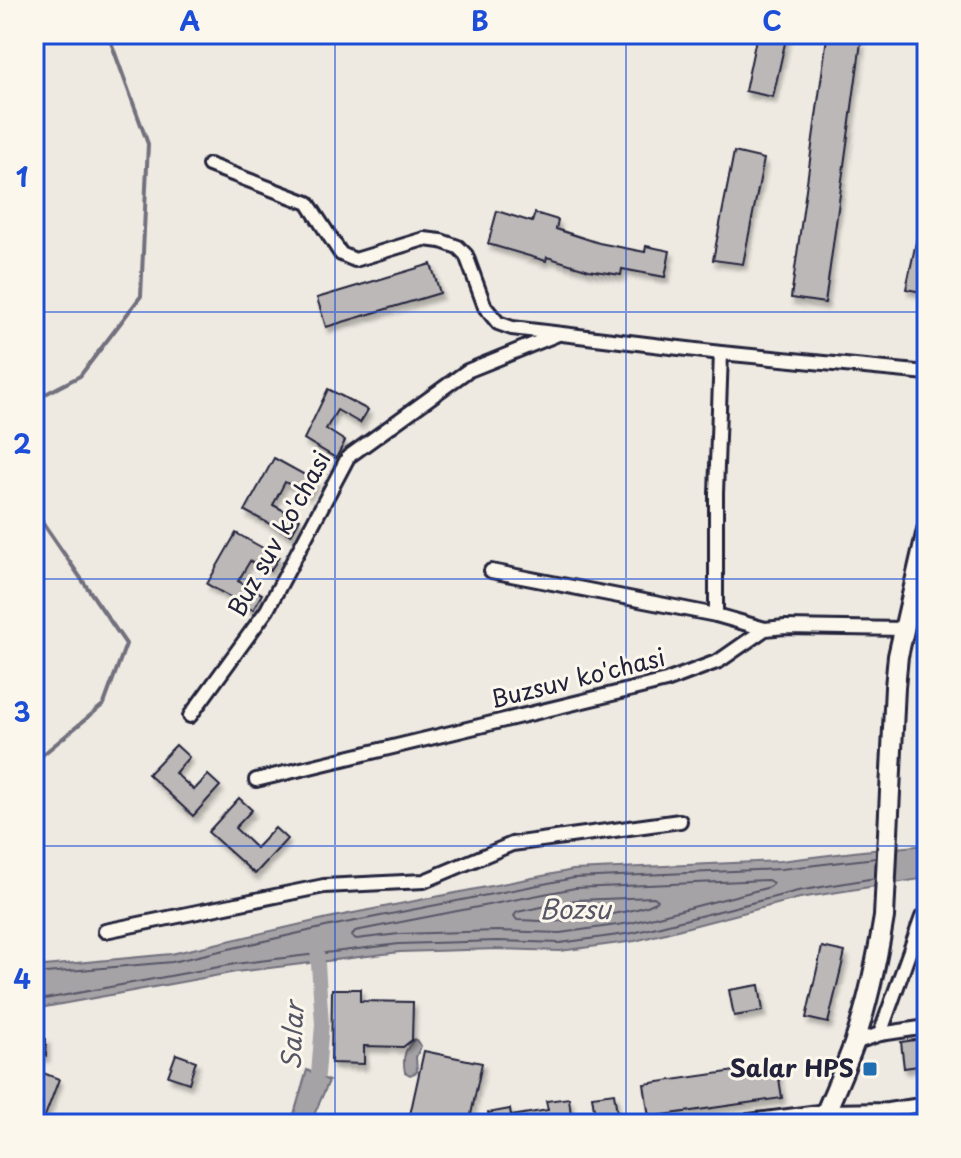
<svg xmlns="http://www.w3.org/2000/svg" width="961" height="1158" viewBox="0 0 961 1158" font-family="'Playpen Sans',sans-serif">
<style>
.water{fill:#a6a3a7;stroke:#716f7c;stroke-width:2}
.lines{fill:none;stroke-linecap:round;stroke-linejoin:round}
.shore{stroke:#575666;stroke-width:2}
.stream{stroke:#716f7c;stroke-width:4}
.canal{stroke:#a6a3a7;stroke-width:14}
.building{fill:#bcb8b8;stroke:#22223b;stroke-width:2;filter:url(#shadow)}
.minor-casing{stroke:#22223b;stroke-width:18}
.secondary-casing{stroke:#22223b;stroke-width:24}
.minor{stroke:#fbf7ec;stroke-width:12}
.secondary{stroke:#fbf7ec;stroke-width:18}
.grid{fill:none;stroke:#1d4ed8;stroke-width:2;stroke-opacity:0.55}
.poi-dot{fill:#1f6fb2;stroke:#fbf7ec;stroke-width:3}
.labels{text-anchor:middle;stroke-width:6;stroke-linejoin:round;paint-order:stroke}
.street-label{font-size:24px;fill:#22223b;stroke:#fbf7ec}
.poi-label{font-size:24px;font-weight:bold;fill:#22223b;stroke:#fbf7ec;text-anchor:end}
.water-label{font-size:26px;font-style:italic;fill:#575666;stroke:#fbf7ec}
.neatline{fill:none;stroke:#1d4ed8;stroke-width:3}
.grid-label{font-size:26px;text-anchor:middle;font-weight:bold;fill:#1d4ed8}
</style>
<defs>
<filter id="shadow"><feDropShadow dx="3" dy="5.5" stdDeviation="2" flood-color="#0004"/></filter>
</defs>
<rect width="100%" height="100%" fill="#eeeae2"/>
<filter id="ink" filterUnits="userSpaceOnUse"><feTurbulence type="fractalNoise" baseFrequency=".0125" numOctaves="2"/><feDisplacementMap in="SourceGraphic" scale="16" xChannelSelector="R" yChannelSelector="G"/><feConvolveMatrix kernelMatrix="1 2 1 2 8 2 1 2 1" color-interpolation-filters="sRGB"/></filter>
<g filter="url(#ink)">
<!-- water -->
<g class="water">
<path d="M927,845V878L800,898L635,941L560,951L498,949L400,952L236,972L34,1009V967L171,954L328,918L573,870L780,861L862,851Z"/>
<path d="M415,1039L421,1046L416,1057L417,1072L410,1075L405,1072C402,1057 405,1049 415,1039Z"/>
<path d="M307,1070L329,1081L310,1124H291Z"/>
</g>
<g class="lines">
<!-- shore -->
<g class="shore">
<path d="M768,880L773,883L770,887L631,923L560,933L497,931L399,934L356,939L352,936L355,931L575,888Z"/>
<path d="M654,897L658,900C648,911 579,919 561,921C547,922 532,920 517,920L514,916L517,912L576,900Z"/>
<path d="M34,974L172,962L330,926L574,878L781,869L876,858"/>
<path d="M34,1001L235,964L399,944L498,941L560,943L633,933L798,891L875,878"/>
</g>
<!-- stream -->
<g class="stream">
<path d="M34,400L80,376L141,296L148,144L108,34"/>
<path d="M34,510L126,644L104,704L34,762"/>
</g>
<!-- canal -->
<path class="canal" d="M302,1124L308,1099L318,1074L322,1024L317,949"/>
</g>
<!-- building -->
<g class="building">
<path d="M757,34H787L773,97L745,91Z"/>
<path d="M827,37L861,42L825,303L791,298Z"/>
<path d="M734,152L764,159L743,264L713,260Z"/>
<path d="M497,211L532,222L535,213L558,220L556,229L599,243L645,252L646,246L670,251L665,277L622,269L621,275L589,270L547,257L546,261L488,244Z"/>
<path d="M922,214L927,215V293L906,289Z"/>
<path d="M431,264L440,293L326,327L317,298Z"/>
<path d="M328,389L368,410L360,423L337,410L326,429L345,441L336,458L304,439Z"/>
<path d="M274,458L316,481L308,494L285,482L273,505L300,519L291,535L245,511Z"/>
<path d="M236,533L279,557L270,571L250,561L238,581L262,594L253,610L207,584Z"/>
<path d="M176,745L189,757L175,773L194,790L208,775L220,786L193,816L148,774Z"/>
<path d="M239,798L252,810L235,828L256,848L275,828L287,839L255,874L208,832Z"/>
<path d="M822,947L845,952L828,1023L806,1018Z"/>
<path d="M759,985L763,1011L734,1016L729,990Z"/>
<path d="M332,989H360V1001L413,1002L412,1040L403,1047L364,1046V1064L331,1063Z"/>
<rect x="34" y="1039" width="12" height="17"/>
<path d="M922,1039L925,1065L904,1068L901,1042Z"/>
<path d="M424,1051L482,1063L469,1124H408Z"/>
<path d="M176,1054L196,1061L189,1083L168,1076Z"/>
<path d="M777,1065L782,1098L649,1117L644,1084Z"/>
<path d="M38,1071L59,1079L42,1124H34V1082Z"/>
<path d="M614,1093L618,1119L596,1122L592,1096Z"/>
<path d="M569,1098L572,1124H490L488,1113L510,1109L511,1116L548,1110L546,1101Z"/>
</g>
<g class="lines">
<!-- minor casing -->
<g class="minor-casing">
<g id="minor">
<path d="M209,165L308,203L341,254L355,260L424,239L441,241L458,247L466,255L485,307L498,323L512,328L721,353L927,373"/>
<path d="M491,571L716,615L765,629"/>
<path d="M716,615V493L721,353"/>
<path d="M190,716L267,610L348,457L467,371L556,335"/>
<path d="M256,780L666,681L719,661L765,629L785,627L904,629"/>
<path d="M105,931L324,886L424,881L512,844L680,821"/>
<path d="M880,1034L922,917L927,913"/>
<path d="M854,1043L880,1034L927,1027"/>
<path d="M726,1124L826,1111L888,1110L927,1104"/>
</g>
</g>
<!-- secondary casing -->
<g class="secondary-casing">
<path id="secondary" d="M821,1124C832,1097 844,1071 854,1044C868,1003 877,960 884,917L895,687L898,656L927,530"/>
</g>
<!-- minor -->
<use href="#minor" class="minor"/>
<!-- secondary -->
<use href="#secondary" class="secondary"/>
</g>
</g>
<!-- grid -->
<path class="grid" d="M335,34V1124M626,34V1124M34,312H927M34,579H927M34,846H927"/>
<!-- markers -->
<rect class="poi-dot" x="862" y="1061" width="16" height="16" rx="4"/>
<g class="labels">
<!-- street labels -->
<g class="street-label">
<text transform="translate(280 534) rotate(-61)" y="8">Buz suv ko'chasi</text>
<text transform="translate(578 679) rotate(-14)" y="8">Buzsuv ko'chasi</text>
</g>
<!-- poi labels -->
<g class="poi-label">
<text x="854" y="1077">Salar HPS</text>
</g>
<!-- water labels -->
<g class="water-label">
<text x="575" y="919">Bozsu</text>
<text transform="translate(293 1036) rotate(-87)" y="9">Salar</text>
</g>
</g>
<!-- margin -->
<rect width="961" height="1158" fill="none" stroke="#fbf7ec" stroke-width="88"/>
<rect x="44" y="44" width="873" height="1070" class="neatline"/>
<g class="grid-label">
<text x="190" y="31">A</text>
<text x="480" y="31">B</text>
<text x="772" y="31">C</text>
<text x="22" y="187">1</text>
<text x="22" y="454">2</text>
<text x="22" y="722">3</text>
<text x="22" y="989">4</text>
</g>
</svg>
